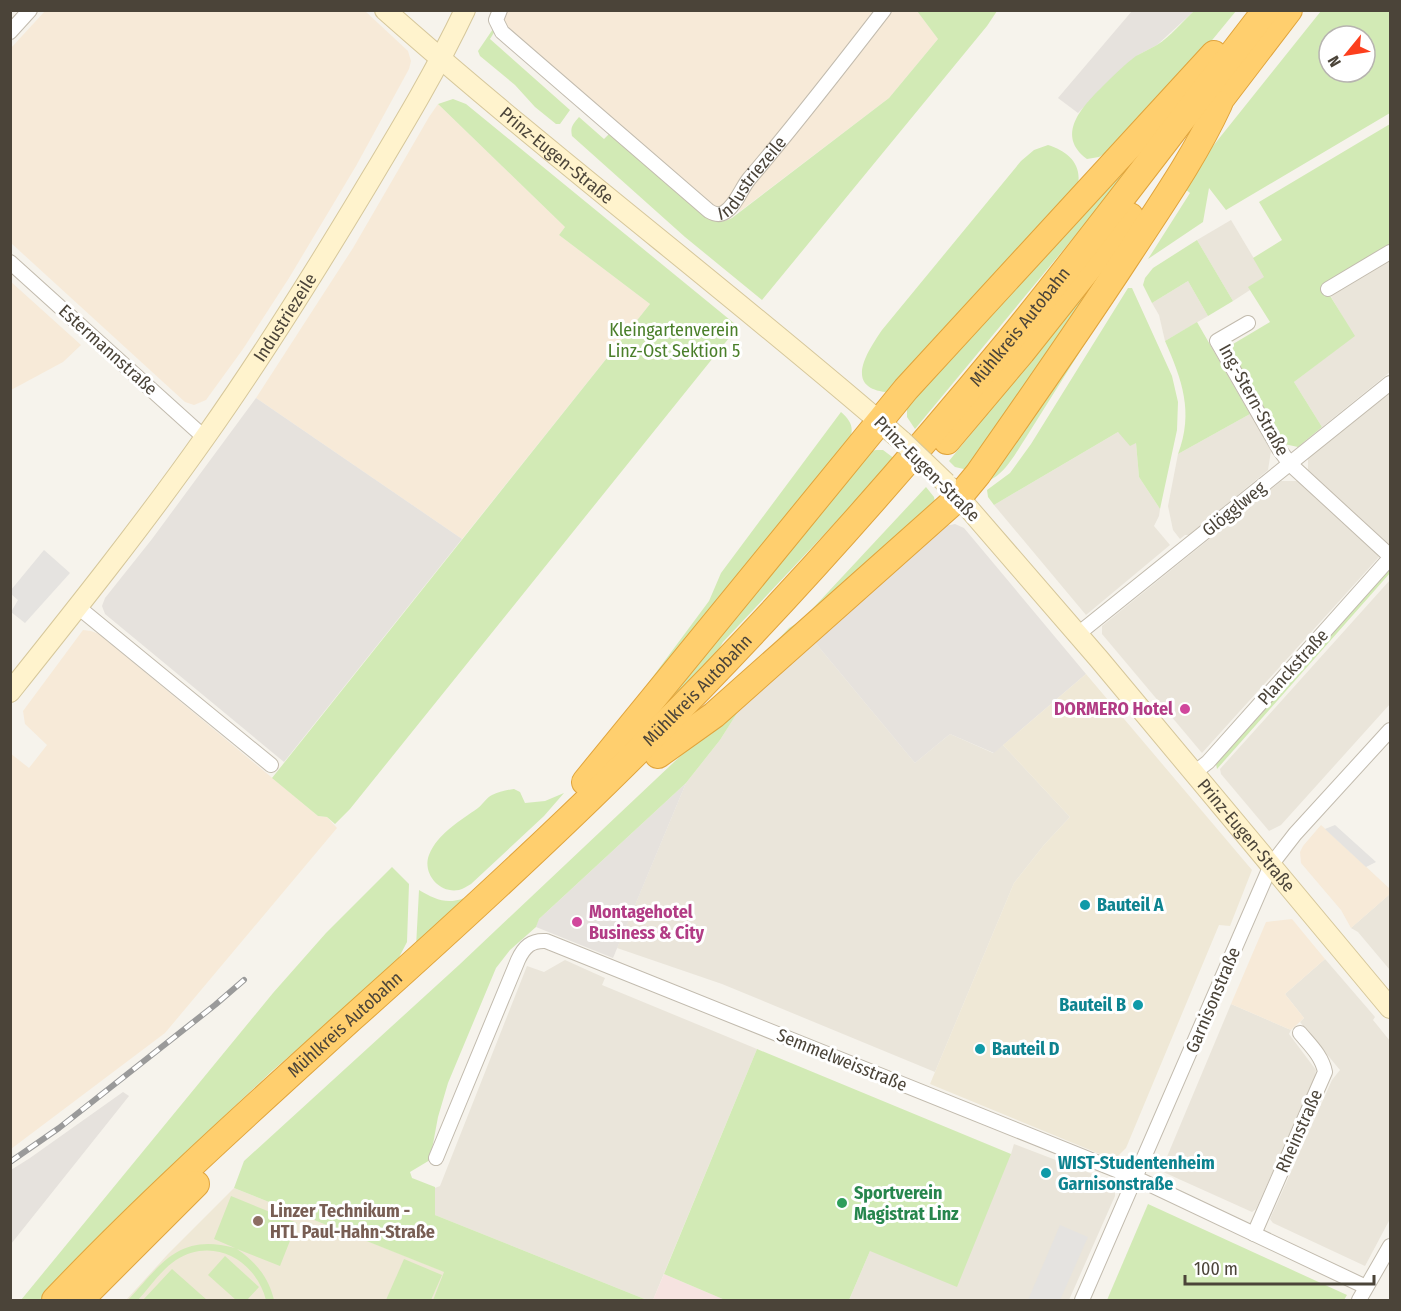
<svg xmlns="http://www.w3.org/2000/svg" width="1401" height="1311" viewBox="0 0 1401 1311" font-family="'Fira Sans Condensed',sans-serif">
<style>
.residential{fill:#eae5da}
.commercial{fill:#f7ead8}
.industrial{fill:#e6e2dd}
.education{fill:#efe8d6}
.medical{fill:#f6e3e0}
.green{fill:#d2eab5;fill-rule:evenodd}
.parking{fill:#e5e3e0}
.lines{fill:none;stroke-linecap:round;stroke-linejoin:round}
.street-casing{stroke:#c2bbae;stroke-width:16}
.secondary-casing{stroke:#d6c79b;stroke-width:22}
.highway-casing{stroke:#e0a43c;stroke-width:28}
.street{stroke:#fff;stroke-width:14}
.secondary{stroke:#fff3cd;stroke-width:20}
.highway{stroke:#ffcf6e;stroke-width:26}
.rail-casing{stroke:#9a9a9a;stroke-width:6}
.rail{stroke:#fff;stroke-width:4;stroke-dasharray:11;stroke-linecap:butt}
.secondary-bridge-casing{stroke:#d6c79b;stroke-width:22;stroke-linecap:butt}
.secondary-bridge{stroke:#fff3cd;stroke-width:20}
.hotel-dot{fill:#d1479c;stroke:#fff;stroke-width:2}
.culture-dot{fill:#0f9aa8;stroke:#fff;stroke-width:2}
.leisure-dot{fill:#2e9e5b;stroke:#fff;stroke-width:2}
.education-dot{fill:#8d6e63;stroke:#fff;stroke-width:2}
.labels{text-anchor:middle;stroke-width:6;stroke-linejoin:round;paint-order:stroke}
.street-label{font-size:18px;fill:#4b4439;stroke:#fff}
.park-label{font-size:18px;fill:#4a7f2a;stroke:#fff}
.hotel-label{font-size:18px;font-weight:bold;fill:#b23c85;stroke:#fff;text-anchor:end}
.culture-label{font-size:18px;font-weight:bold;fill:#0d838f;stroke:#fff;text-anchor:start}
.leisure-label{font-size:18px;font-weight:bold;fill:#27864d;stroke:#fff;text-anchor:start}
.education-label{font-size:18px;font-weight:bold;fill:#785e54;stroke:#fff;text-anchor:start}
</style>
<rect width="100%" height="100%" fill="#f6f3ec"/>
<!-- residential -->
<g class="residential">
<path d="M1231,220L1265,277L1249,287L1250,290L1233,301L1197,240Z"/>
<path d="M1390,259V372L1322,427L1294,382L1354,336L1330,295Z"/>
<path d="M1188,281L1208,316L1165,341L1159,315L1152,303Z"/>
<path d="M1390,392V543L1388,545L1308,472V458Z"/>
<path d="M1250,414L1271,451L1268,470L1189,535H1185L1180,539L1173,530L1168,506L1178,454Z"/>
<path d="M1118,432L1136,443L1139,477L1160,509L1159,516L1154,526L1170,545L1086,615L994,505Z"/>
<path d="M1281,481H1299L1378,552L1379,557L1202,753L1102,634V626Z"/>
<path d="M1390,580V704L1281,825L1269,831L1221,774L1220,769Z"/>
<path d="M813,640L915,763L950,734L993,753L1003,745L1070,817L1044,845L1014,883L935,1072L722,984L617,948L686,783L720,740L741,707Z"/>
<path d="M1390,894V970L1358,932L1351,928Z"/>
<path d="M1325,959L1375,1017L1373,1020L1390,1041V1219L1365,1266L1273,1223L1270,1219L1332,1080L1340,1070L1300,1022L1304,1018L1285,994Z"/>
<path d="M565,960L605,978L602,985L757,1049L653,1300H647L435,1215V1188L440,1186L527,966L544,972Z"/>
<path d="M1231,1004L1291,1030L1289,1034L1316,1070L1315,1077L1256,1209L1252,1212L1161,1171Z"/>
<path d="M1014,1144L1108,1180L1115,1189V1196L1069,1300H849L870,1251L1011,1154Z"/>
</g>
<!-- commercial -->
<g class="commercial">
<path d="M364,10L408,51L411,61L409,69L356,166L289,278L243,349L206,400L194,405L185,402L11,243V48L45,11Z"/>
<path d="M506,10L877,11L804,106L737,185L727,205L717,211L502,29L501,19Z"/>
<path d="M891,11H917L938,39L889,98L739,212L746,190Z"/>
<path d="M438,104L565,227L559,235L650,304L462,539L256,398L353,248L429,117Z"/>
<path d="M10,281L81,345L63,362L11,390Z"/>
<path d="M83,630L91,631L99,634L318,816L327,817L337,828L165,1033L11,1149L10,753L29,768L47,745L25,724L23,711Z"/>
<path d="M1321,825L1390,889V894L1351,928L1341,910L1301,863L1300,852L1303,846Z"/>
<path d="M1292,919L1325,959L1285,994L1304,1018L1291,1030L1231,1004L1266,922Z"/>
</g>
<!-- industrial -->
<g class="industrial">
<path d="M1132,11H1194L1157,45L1138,55L1120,70L1078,113L1058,98Z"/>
<path d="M256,398L462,539L284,762L105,614L102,606L105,598L152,539Z"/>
<path d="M955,524L964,528L1086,674L994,753L950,734L915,763L813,640L945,526Z"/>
<path d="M686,783L613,958L536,927L538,920Z"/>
<path d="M123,1092L129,1096L11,1244V1170L30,1158Z"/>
</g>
<!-- education -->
<g class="education">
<path d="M1086,674L1252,870L1230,926L1219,925L1126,1148L1118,1156L1107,1157L930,1084L1014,883L1044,845L1070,817L1003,745Z"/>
<path d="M234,1188L445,1272L433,1300H126L168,1254Z"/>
</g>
<!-- medical -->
<path class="medical" d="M664,1274L725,1300H653Z"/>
<!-- green -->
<g class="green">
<path d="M917,11H997L987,26L762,300L685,237L572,136C570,127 573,124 579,117L604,139L611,132L710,219C719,223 724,222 732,218L889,98L938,39Z"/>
<path d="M1194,11H1236L1167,95L1119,145L1099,157L1087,159C1055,135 1082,107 1102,87C1113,76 1124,65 1136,56C1143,52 1150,49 1157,45C1171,36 1182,22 1194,11Z"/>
<path d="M1321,11H1390V113L1226,210L1209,188L1203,222L1148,259L1190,193L1185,189L1201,161ZM1329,36H1365V72H1329Z"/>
<path d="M493,29L495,31L490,39L570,110L560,124H556L535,107L515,85L480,56L478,51Z"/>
<path d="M1200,85L915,429L907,417V401Z"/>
<path d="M453,99L466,104L735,324L729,338L350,809L335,824L327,817L318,816L272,778L650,304L559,235L565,227L438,104Z"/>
<path d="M1390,124V244L1324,286L1355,336L1294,382L1322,427L1298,447L1284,444L1228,347L1270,322L1248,287L1264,277L1253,258L1282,240L1259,202Z"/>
<path d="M1048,145C1067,151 1082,163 1078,185L886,392C843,387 868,351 882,330L1021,161L1034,150Z"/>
<path d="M1169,180L968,470L955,467L949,461L1086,292Z"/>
<path d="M1181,191L1025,439C1015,454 1003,478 984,482Z"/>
<path d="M1197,240L1233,301L1208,316L1188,281L1152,303L1143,285L1145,278L1153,268Z"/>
<path d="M1128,288H1132L1172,376L1178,402L1177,430L1160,509L1139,477L1136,443L1130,446L1118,432L994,505L988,497L987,490L1010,473L1031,444Z"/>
<path d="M1197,322L1250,414L1178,454C1194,412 1182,380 1165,341Z"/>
<path d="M841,412C851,421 854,427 850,439L636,712L646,686L709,601L721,573Z"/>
<path d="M876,450H883L895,459L723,642L704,675L608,771L867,452Z"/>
<path d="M926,487L934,497L935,502L738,682L789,628L802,620Z"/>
<path d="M1390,568V573L1217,769L1216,764Z"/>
<path d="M741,707L720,740L686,783L539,919L536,927L510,950L496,968L448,1083L438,1117L430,1160L410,1172L412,1178L435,1187V1215L647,1300H433L444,1272L234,1188L244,1161L459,965L726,713Z"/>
<path d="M514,789L520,792L525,803L545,801L564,793L544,816L471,884C467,886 463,889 459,890C439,894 422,873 429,855C438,833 460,821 478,808C483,804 486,798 492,795C498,792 506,790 514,789Z"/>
<path d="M392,867L409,884L407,942L395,965L272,1071L150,1186L40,1300H21L273,993L326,933Z"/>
<path d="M419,890C434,899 447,905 464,898L416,947Z"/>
<path d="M757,1049L1011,1154L957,1287L870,1251L849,1300H725L664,1274Z"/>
<path d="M231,1196L297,1223L280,1266L237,1249C256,1262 269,1278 274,1300H266C256,1261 214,1236 176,1260C161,1270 150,1287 138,1300H128C162,1263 179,1233 235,1248L214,1239Z"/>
<path d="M1148,1204L1347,1295L1344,1300H1107Z"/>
<path d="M225,1256L259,1287L247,1300H236L208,1275Z"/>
<path d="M404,1259L442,1275L431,1300H386Z"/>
<path d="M172,1269L207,1300H143Z"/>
</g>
<!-- parking -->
<g class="parking">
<path d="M44,550L70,573L25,623L11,612L18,600L11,594V590Z"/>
<path d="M1335,825L1376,862L1366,867L1325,829Z"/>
<path d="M1060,1225L1088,1237L1060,1300H1028Z"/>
</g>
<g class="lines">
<!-- street casing -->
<g class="street-casing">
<g id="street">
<path id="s1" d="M500,10L496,20L502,32L709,211C714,214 719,216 725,212C736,205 741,189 749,179C796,124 840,67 884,10"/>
<path d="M10,32L30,10"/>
<path d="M10,262L205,438"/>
<path d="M1328,289L1390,252"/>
<path d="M1248,323L1217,341L1279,449L1290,464L1390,556"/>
<path d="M78,607L271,765"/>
<path d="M1078,634L1390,383"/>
<path d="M1194,773L1208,762L1390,558"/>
<path d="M436,1158L518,960C524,947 531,940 546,941L1136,1178L1366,1287"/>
<path d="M1254,1234L1325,1072C1322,1056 1310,1045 1300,1033"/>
<path d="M1082,1300L1271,865L1295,834L1390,730"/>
<path d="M1359,1300L1390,1246"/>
</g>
</g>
<!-- secondary casing -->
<g class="secondary-casing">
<g id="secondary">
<path id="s2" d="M385,10C553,159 733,294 902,441"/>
<path id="s3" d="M951,488L1099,659L1390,1008"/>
<path id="s4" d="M10,692C77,608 144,524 206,436C262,357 313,275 363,192C399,132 435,73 465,10"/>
</g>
</g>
<!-- highway casing -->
<g class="highway-casing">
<g id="highway">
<path d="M1208,116L1289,10"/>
<path d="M947,441L1022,352L1130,216"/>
<path d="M658,755L714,715L959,497L978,474C1030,400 1081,327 1130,252C1162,203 1195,156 1219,104"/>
<path d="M585,782L906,389L1214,54"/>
<path id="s5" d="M55,1300C149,1201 251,1110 352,1018C454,927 555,835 651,738C777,612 896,478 1009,341C1097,233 1180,121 1266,10"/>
<path d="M80,1300L196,1184"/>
</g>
</g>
<!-- street -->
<use href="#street" class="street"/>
<!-- secondary -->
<use href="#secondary" class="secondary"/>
<!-- highway -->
<use href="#highway" class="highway"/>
<!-- rail casing -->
<g class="rail-casing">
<path id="rail" d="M10,1162L59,1128L215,1005L244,980"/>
</g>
<!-- rail -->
<use href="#rail" class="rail"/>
<!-- secondary-bridge casing -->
<g class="secondary-bridge-casing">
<path id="secondary-bridge" d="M902,441L946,483"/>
</g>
<!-- secondary-bridge -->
<use href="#secondary-bridge" class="secondary-bridge"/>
</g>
<!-- markers -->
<g class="hotel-dot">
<circle cx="1185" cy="709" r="6"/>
<circle cx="577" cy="922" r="6"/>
</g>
<g class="culture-dot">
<circle cx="1085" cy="905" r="6"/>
<circle cx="1138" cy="1005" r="6"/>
<circle cx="980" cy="1049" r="6"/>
<circle cx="1046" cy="1173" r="6"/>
</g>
<circle class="leisure-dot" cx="842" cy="1203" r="6"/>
<circle class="education-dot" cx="258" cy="1221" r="6"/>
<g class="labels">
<!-- street labels -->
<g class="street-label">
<text dy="6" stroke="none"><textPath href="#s2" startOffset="225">Prinz-Eugen-Straße</textPath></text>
<text dy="6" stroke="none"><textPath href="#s1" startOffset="358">Industriezeile</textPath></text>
<text dy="6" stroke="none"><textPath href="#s4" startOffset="465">Industriezeile</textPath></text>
<text dy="6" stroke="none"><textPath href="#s5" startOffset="1372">Mühlkreis Autobahn</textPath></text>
<text transform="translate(108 350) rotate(42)" y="6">Estermannstraße</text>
<text transform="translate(1254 400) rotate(61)" y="6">Ing.-Stern-Straße</text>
<text transform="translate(927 469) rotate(45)" y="6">Prinz-Eugen-Straße</text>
<text transform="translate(1234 509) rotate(-39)" y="6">Glögglweg</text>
<text transform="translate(1293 667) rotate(-48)" y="6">Planckstraße</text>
<text dy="6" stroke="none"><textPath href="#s5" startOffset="886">Mühlkreis Autobahn</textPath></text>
<text dy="6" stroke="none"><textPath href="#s3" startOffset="456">Prinz-Eugen-Straße</textPath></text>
<text transform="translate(1213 1000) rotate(-67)" y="6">Garnisonstraße</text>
<text dy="6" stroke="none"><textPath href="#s5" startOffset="400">Mühlkreis Autobahn</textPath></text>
<text transform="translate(842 1060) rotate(22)" y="6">Semmelweisstraße</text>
<text transform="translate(1299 1131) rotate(-66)" y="6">Rheinstraße</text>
</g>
<!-- park labels -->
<g class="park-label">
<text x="674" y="336">Kleingartenverein<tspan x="674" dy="21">Linz-Ost Sektion 5</tspan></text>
</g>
<!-- hotel labels -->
<g class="hotel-label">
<text x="1173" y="715">DORMERO Hotel</text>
<text x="589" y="918" text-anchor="start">Montagehotel<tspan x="589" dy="21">Business &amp; City</tspan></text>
</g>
<!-- culture labels -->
<g class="culture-label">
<text x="1097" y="911">Bauteil A</text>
<text x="1126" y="1011" text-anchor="end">Bauteil B</text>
<text x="992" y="1055">Bauteil D</text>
<text x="1058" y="1169">WIST-Studentenheim<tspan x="1058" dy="21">Garnisonstraße</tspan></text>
</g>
<!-- leisure labels -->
<g class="leisure-label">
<text x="854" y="1199">Sportverein<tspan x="854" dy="21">Magistrat Linz</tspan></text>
</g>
<!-- education labels -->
<g class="education-label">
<text x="270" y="1217">Linzer Technikum -<tspan x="270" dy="21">HTL Paul-Hahn-Straße</tspan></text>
</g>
</g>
<!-- border -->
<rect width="1401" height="1311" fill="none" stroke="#4b4439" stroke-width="24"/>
<!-- north arrow -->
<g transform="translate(1347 54) rotate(240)"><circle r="28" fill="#ffffff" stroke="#b7b4b0" stroke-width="1.5"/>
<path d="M0-4.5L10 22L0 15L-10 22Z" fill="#fc3f1d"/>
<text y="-9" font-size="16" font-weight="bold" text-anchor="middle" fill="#4b4439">N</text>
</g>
<!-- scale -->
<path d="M1185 1275v9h189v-9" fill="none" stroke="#4b4439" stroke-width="3"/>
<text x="1194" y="1275" font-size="18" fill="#4b4439" stroke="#ffffff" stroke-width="4.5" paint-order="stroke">100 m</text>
</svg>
